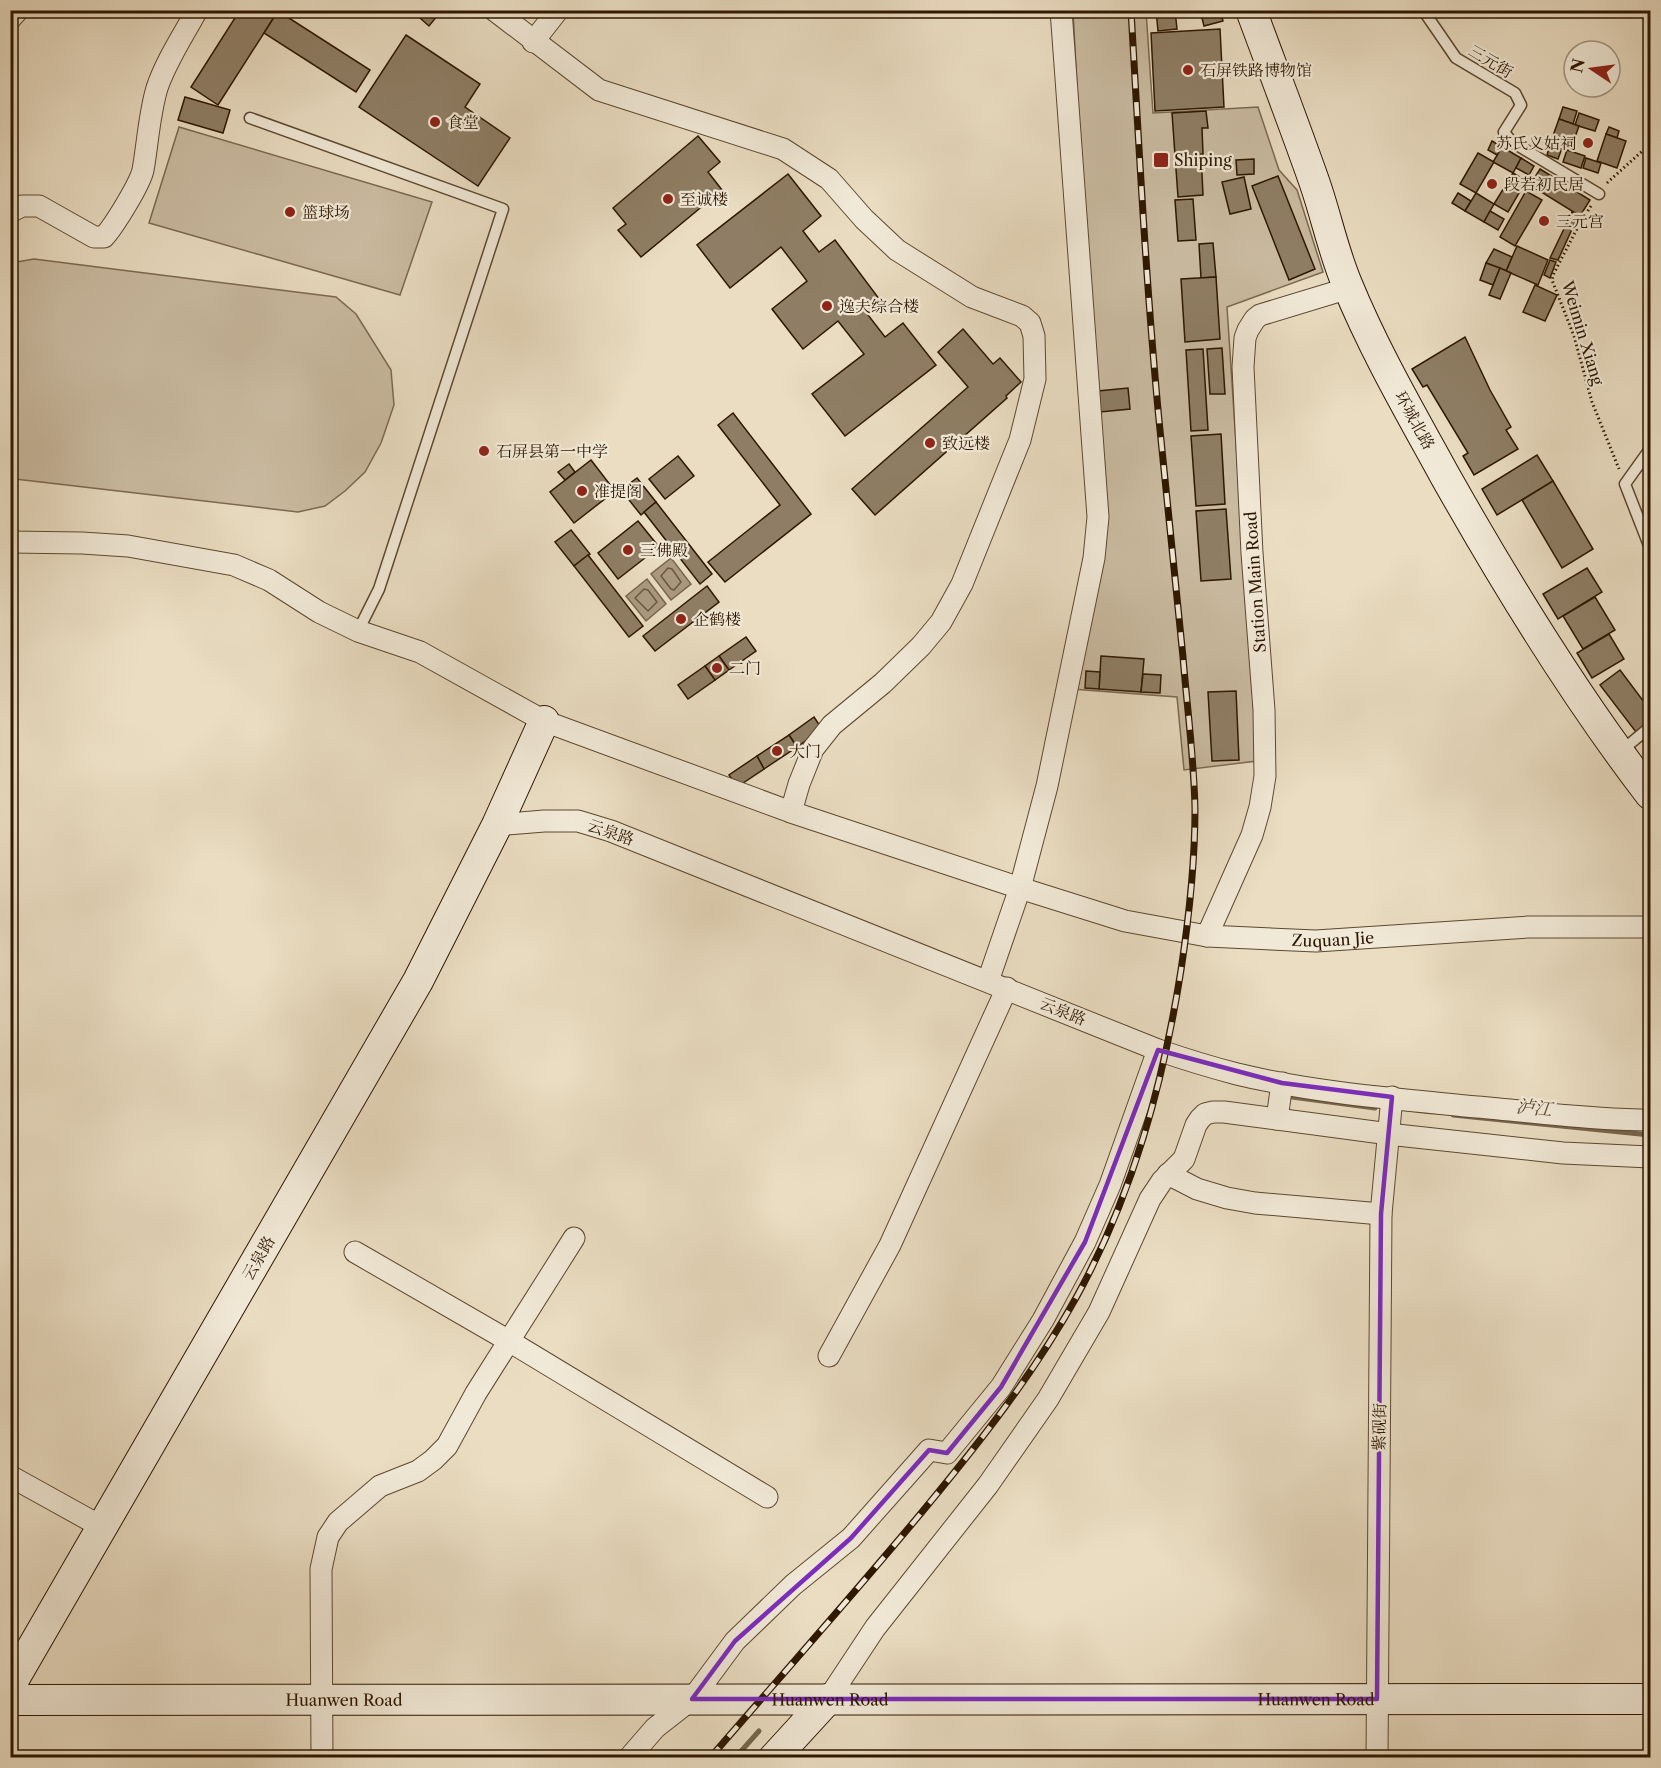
<svg xmlns="http://www.w3.org/2000/svg" width="1661" height="1768" viewBox="0 0 1661 1768" font-family="'Libre Caslon Text','Noto Serif SC',serif">
<style>
.green{fill:#cabba1;stroke:#7c6950;stroke-width:1.5}
.water{fill:#aa9a80;stroke:#78664d;stroke-width:1.5}
.lines{fill:none;stroke-linecap:round;stroke-linejoin:round}
.shore{stroke:#6c5840;stroke-width:1.5}
.stream{stroke:#78664d;stroke-width:5}
.building{fill:#8f7e65;stroke:#2d1700;stroke-width:1.5}
.lane-casing{stroke:#5c4830;stroke-width:13}
.street-casing{stroke:#5c4830;stroke-width:23}
.secondary-casing{stroke:#2d1700;stroke-width:32}
.path{stroke:#2d1700;stroke-width:3;stroke-dasharray:1.5 3;stroke-linecap:butt}
.lane{stroke:#f1e9d7;stroke-width:10}
.street{stroke:#f1e9d7;stroke-width:21}
.secondary{stroke:#f1e9d7;stroke-width:30}
.rail-casing{stroke:#2d1700;stroke-width:7}
.rail{stroke:#f1e9d7;stroke-width:4.5;stroke-dasharray:14;stroke-linecap:butt}
.marked{fill:none;stroke:#7b2cbf;stroke-width:4.5;stroke-linejoin:round}
.poi-dot{fill:#8f2418;stroke:#f1e9d7;stroke-width:2}
.labels{text-anchor:middle;stroke-width:4.5;stroke-linejoin:round;paint-order:stroke}
.street-label{font-size:16px;fill:#2d1700;stroke:#f1e9d7}
.poi-label{font-size:16px;fill:#2d1700;stroke:#f1e9d7;text-anchor:start}
.water-label{font-size:18px;font-style:italic;fill:#5f4b33;stroke:#f1e9d7}
</style>
<rect width="100%" height="100%" fill="#eaddc2"/>
<filter id="stains"><feTurbulence type="fractalNoise" baseFrequency=".00333" numOctaves="4"/><feColorMatrix values="0 0 0 0 .2 0 0 0 0 .09 0 0 0 0 .02 0 0 0 .5 -.17"/></filter>
<radialGradient id="worn" r=".72"><stop offset=".6" stop-color="#630" stop-opacity="0"/><stop offset="1" stop-color="#630" stop-opacity=".3"/></radialGradient>
<!-- green -->
<g class="green">
<path d="M1073,11H1146L1153,113L1258,107L1279,170L1297,190L1323,272L1227,307L1257,761L1184,770L1177,697L1059,688L1104,510L1093,384Z"/>
<path d="M179,127L432,202L400,295L149,223Z"/>
<path d="M34,259L336,297L356,314L391,370L394,405L381,443L365,472L345,491L325,506L298,512L15,479L10,475L11,263Z"/>
</g>
<!-- water -->
<g class="water">
<path d="M671,558L691,584L671,600L651,574Z"/>
<path d="M647,579L666,604L646,621L626,596Z"/>
</g>
<g class="lines">
<!-- shore -->
<g class="shore">
<path d="M668,568L672,569L681,582L674,590L671,589L661,576Z"/>
<path d="M644,589L648,590L657,602L648,611L635,598Z"/>
</g>
<!-- stream -->
<g class="stream">
<path d="M1292,1097L1375,1108"/>
<path d="M1453,1115L1650,1135"/>
<path d="M735,1758L759,1731"/>
</g>
</g>
<!-- building -->
<g class="building">
<path d="M240,10L278,11L218,105L191,87Z"/>
<path d="M411,10H442L429,26Z"/>
<path d="M1156,10H1175L1177,29L1158,31Z"/>
<path d="M1200,10H1220L1223,21L1204,26Z"/>
<path d="M278,11L370,70L356,92L264,33Z"/>
<path d="M1220,29L1224,107L1155,111L1151,33Z"/>
<path d="M1650,32V47L1644,43Z"/>
<path d="M406,35L480,84L465,107L510,138L478,186L359,107Z"/>
<path d="M185,97L230,110L223,133L178,120Z"/>
<path d="M1563,107L1577,111L1573,124L1559,119Z"/>
<path d="M1206,111L1208,128H1202L1203,154H1201L1203,195L1178,197L1172,113Z"/>
<path d="M1579,113L1599,120L1595,131L1575,125Z"/>
<path d="M1559,119L1579,126L1570,151L1550,144Z"/>
<path d="M1609,127L1619,131L1617,138L1606,134Z"/>
<path d="M1606,134L1626,141L1617,168L1597,161Z"/>
<path d="M698,136L720,162L708,172L722,190L641,257L618,230L626,224L613,208Z"/>
<path d="M1492,141L1502,147L1497,155L1488,150Z"/>
<path d="M1550,144L1562,148L1558,159L1547,155Z"/>
<path d="M1502,147L1521,158L1513,173L1493,162Z"/>
<path d="M1567,150L1585,156L1581,168L1563,162Z"/>
<path d="M1478,153L1494,162L1476,193L1460,184Z"/>
<path d="M1521,158L1534,166L1529,175L1516,168Z"/>
<path d="M1586,158L1601,163L1598,173L1583,168Z"/>
<path d="M1254,159V174L1237,175L1236,160Z"/>
<path d="M1540,169L1590,200L1580,216L1530,185Z"/>
<path d="M1513,173L1526,181L1508,212L1494,204Z"/>
<path d="M788,174L821,216L803,231L819,252L835,240L883,304L868,315L885,337L903,323L936,365L845,436L812,394L864,354L838,321L803,349L772,309L807,281L781,247L730,288L697,245Z"/>
<path d="M1278,176L1315,269L1289,280L1252,186Z"/>
<path d="M1244,177L1251,209L1230,214L1222,182Z"/>
<path d="M1526,191L1542,200L1515,246L1500,237Z"/>
<path d="M1458,193L1471,201L1465,211L1452,203Z"/>
<path d="M1476,193L1494,204L1484,222L1465,211Z"/>
<path d="M1193,199L1196,240L1178,241L1175,200Z"/>
<path d="M1490,211L1504,219L1498,230L1484,222Z"/>
<path d="M1572,212L1578,216L1558,260L1550,258Z"/>
<path d="M1213,243L1216,277L1201,278L1199,244Z"/>
<path d="M1517,246L1548,260L1538,285L1506,271Z"/>
<path d="M1494,249L1512,257L1506,271L1486,263Z"/>
<path d="M1550,260L1556,262L1550,278L1544,275Z"/>
<path d="M1486,263L1500,268L1493,285L1480,280Z"/>
<path d="M1500,268L1511,273L1500,299L1489,295Z"/>
<path d="M1216,277L1220,339L1185,342L1181,279Z"/>
<path d="M1535,285L1557,295L1545,321L1523,312Z"/>
<path d="M963,329L993,364L1000,358L1021,382L1006,396L1007,398L875,515L852,489L968,387L938,352Z"/>
<path d="M1465,337L1490,390L1511,427L1506,430L1518,449L1474,475L1463,456L1468,453L1427,385L1423,387L1412,369Z"/>
<path d="M1222,348L1225,394H1210L1207,349Z"/>
<path d="M1203,349L1208,430L1191,431L1186,350Z"/>
<path d="M1128,388L1130,409L1100,412L1098,391Z"/>
<path d="M733,413L811,514L725,582L708,562L780,505L718,425Z"/>
<path d="M1221,434L1225,504L1196,506L1191,436Z"/>
<path d="M1537,455L1553,481L1497,515L1482,489Z"/>
<path d="M678,456L694,476L665,499L649,479Z"/>
<path d="M591,460L615,491L574,523L550,492Z"/>
<path d="M569,464L575,472L565,480L558,472Z"/>
<path d="M637,478L656,502L641,515L621,490Z"/>
<path d="M1553,481L1593,549L1562,568L1522,500Z"/>
<path d="M656,502L712,574L700,584L644,512Z"/>
<path d="M1226,509L1231,579L1201,581L1196,511Z"/>
<path d="M638,521L659,547L618,579L598,553Z"/>
<path d="M571,530L590,554L574,566L555,542Z"/>
<path d="M588,555L643,626L629,637L574,566Z"/>
<path d="M1587,568L1602,592L1558,619L1543,594Z"/>
<path d="M707,586L719,602L655,651L643,636Z"/>
<path d="M1595,597L1615,630L1583,649L1563,616Z"/>
<path d="M1609,634L1624,659L1592,678L1577,653Z"/>
<path d="M746,637L756,651L729,670L719,656Z"/>
<path d="M719,656L729,670L715,680L705,666Z"/>
<path d="M1101,656L1144,659L1141,692L1099,689Z"/>
<path d="M705,666L715,680L688,699L678,685Z"/>
<path d="M1620,670L1650,710V721L1636,732L1600,685Z"/>
<path d="M1086,671L1100,672L1099,689L1085,688Z"/>
<path d="M1143,674L1161,675L1160,693L1141,692Z"/>
<path d="M1236,691L1239,760L1212,761L1208,692Z"/>
<path d="M814,717L822,729L797,747L789,735Z"/>
<path d="M789,735L797,747L764,769L757,756Z"/>
<path d="M1650,735V750L1643,741Z"/>
<path d="M757,756L764,769L737,787L729,775Z"/>
</g>
<g class="lines">
<!-- lane casing -->
<g class="lane-casing">
<g id="lane">
<path d="M1423,10L1456,58L1515,93L1521,105L1504,132L1512,142L1599,194"/>
<path d="M250,118L503,209L379,589L358,631"/>
<path d="M1650,449L1625,484L1650,548"/>
<path d="M1620,752L1650,727"/>
</g>
</g>
<!-- street casing -->
<g class="street-casing">
<g id="street">
<path d="M494,10L599,90L783,149L829,179L864,219L897,250L972,297L1022,316L1030,323L1034,336L1035,379L1020,440L962,584L941,622L921,646L883,683L832,725L813,749L799,784L791,812"/>
<path d="M10,19L18,10"/>
<path d="M533,42L558,10"/>
<path d="M10,212L22,206H39L94,237H104C114,226 140,184 143,170C148,142 149,115 157,88C166,61 183,36 197,10"/>
<path id="s1" d="M10,542L82,543L128,546L234,565L269,580L319,612L358,631L420,652L544,721L791,812L1020,888L1125,921L1207,936L1316,941L1529,927H1650"/>
<path d="M497,825L544,821H578L611,831L1158,1050C1184,1059 1210,1067 1237,1074C1315,1093 1397,1099 1477,1107C1535,1112 1593,1120 1650,1120"/>
<path d="M1207,936L1252,835L1260,807L1265,776L1264,710L1252,553L1243,367L1245,338L1248,330L1255,319L1260,315L1349,288"/>
<path d="M988,981L1020,888L1047,786L1094,558L1098,517L1061,10"/>
<path d="M1277,1119L1282,1083"/>
<path d="M1168,1174L1197,1189L1227,1198L1255,1203L1381,1214"/>
<path d="M355,1252L509,1341L767,1497"/>
<path d="M829,1356L890,1245L1007,988"/>
<path d="M10,1476L102,1527"/>
<path d="M828,1699L875,1628L988,1485L1048,1399L1099,1312L1150,1199L1162,1181L1184,1159L1196,1125L1200,1119L1205,1114L1213,1112H1224L1397,1135L1563,1153L1650,1157"/>
<path d="M322,1758L321,1569L328,1537L338,1522L380,1486L418,1471L433,1460L447,1446L476,1393L574,1238"/>
<path d="M629,1758L655,1728L692,1699L735,1641L793,1585L851,1538L929,1450L947,1453L1001,1387L1043,1320L1085,1242L1110,1185L1158,1050"/>
<path d="M1377,1758L1381,1214L1392,1097"/>
</g>
</g>
<!-- secondary casing -->
<g class="secondary-casing">
<g id="secondary">
<path d="M1251,10C1272,67 1294,124 1314,181C1326,215 1333,251 1347,284C1374,350 1410,412 1444,474C1506,584 1573,694 1650,794"/>
<path d="M10,1686L418,981L497,825L544,721"/>
<path id="s2" d="M10,1700L1650,1699"/>
<path d="M774,1758L828,1699"/>
</g>
</g>
<!-- path -->
<g class="path">
<path d="M1607,183L1650,144"/>
<path d="M1591,206L1580,223L1554,273L1552,280L1574,336L1592,402L1619,469"/>
</g>
<!-- lane -->
<use href="#lane" class="lane"/>
<!-- street -->
<use href="#street" class="street"/>
<!-- secondary -->
<use href="#secondary" class="secondary"/>
<!-- rail casing -->
<g class="rail-casing">
<path id="rail" d="M710,1758C781,1676 853,1595 922,1512C979,1443 1034,1374 1077,1296C1133,1194 1163,1084 1181,970C1189,917 1195,863 1195,809C1194,758 1187,707 1183,657C1175,578 1167,499 1159,420C1146,284 1139,147 1131,10"/>
</g>
<!-- rail -->
<use href="#rail" class="rail"/>
</g>
<!-- marked area -->
<path class="marked" d="M1158,1050L1282,1083L1392,1097L1381,1214L1377,1699H692L735,1641L851,1538L929,1450L947,1453L1001,1387L1085,1242Z"/>
<!-- markers -->
<g class="poi-dot">
<circle cx="1188" cy="70" r="6"/>
<circle cx="435" cy="122" r="6"/>
<circle cx="1588" cy="143" r="6"/>
<rect x="1153" y="152" width="16" height="16" rx="3"/>
<circle cx="1492" cy="184" r="6"/>
<circle cx="668" cy="199" r="6"/>
<circle cx="290" cy="212" r="6"/>
<circle cx="1544" cy="221" r="6"/>
<circle cx="827" cy="306" r="6"/>
<circle cx="930" cy="443" r="6"/>
<circle cx="484" cy="451" r="6"/>
<circle cx="582" cy="491" r="6"/>
<circle cx="628" cy="550" r="6"/>
<circle cx="681" cy="619" r="6"/>
<circle cx="717" cy="668" r="6"/>
<circle cx="777" cy="751" r="6"/>
</g>
<g class="labels">
<!-- street labels -->
<g class="street-label">
<text transform="translate(1491 61) rotate(31)" y="6">三元街</text>
<text transform="translate(1583 333) rotate(73)" y="6">Weimin Xiang</text>
<text transform="translate(1415 420) rotate(61)" y="6">环城北路</text>
<text transform="translate(1255 582) rotate(-94)" y="6">Station Main Road</text>
<text transform="translate(611 832) rotate(19)" y="6">云泉路</text>
<text dy="6" stroke="none"><textPath href="#s1" startOffset="1398">Zuquan Jie</textPath></text>
<text transform="translate(1063 1011) rotate(22)" y="6">云泉路</text>
<text transform="translate(258 1258) rotate(-60)" y="6">云泉路</text>
<text transform="translate(1379 1427) rotate(-89)" y="6">紫砚街</text>
<text dy="6" stroke="none"><textPath href="#s2" startOffset="334">Huanwen Road</textPath></text>
<text dy="6" stroke="none"><textPath href="#s2" startOffset="820">Huanwen Road</textPath></text>
<text dy="6" stroke="none"><textPath href="#s2" startOffset="1306">Huanwen Road</textPath></text>
</g>
<!-- poi labels -->
<g class="poi-label">
<text x="1200" y="76">石屏铁路博物馆</text>
<text x="447" y="128">食堂</text>
<text x="1576" y="149" text-anchor="end">苏氏义姑祠</text>
<text x="1174" y="166">Shiping</text>
<text x="1504" y="190">段若初民居</text>
<text x="680" y="205">至诚楼</text>
<text x="302" y="218">篮球场</text>
<text x="1556" y="227">三元宫</text>
<text x="839" y="312">逸夫综合楼</text>
<text x="942" y="449">致远楼</text>
<text x="496" y="457">石屏县第一中学</text>
<text x="594" y="497">准提阁</text>
<text x="640" y="556">三佛殿</text>
<text x="693" y="625">企鹤楼</text>
<text x="729" y="674">二门</text>
<text x="789" y="757">大门</text>
</g>
<!-- water labels -->
<g class="water-label">
<text transform="translate(1534 1108) rotate(6)" y="6">泸江</text>
</g>
</g>
<!-- margin -->
<rect width="1661" height="1768" fill="none" stroke="#eaddc2" stroke-width="36"/>
<rect x="12" y="12" width="1637" height="1744" fill="none" stroke="#2d1700" stroke-width="3"/>
<rect x="18" y="18" width="1625" height="1732" fill="none" stroke="#2d1700" stroke-width="1.5"/>
<!-- north arrow -->
<g transform="translate(1592 69) rotate(283)"><circle r="28" fill="#f1e9d7" stroke="#a39581" stroke-width="1.5"/>
<path d="M0-4.5L10 22L0 15L-10 22Z" fill="#8f2418"/>
<text y="-9" font-size="16" font-weight="bold" text-anchor="middle" fill="#2d1700">N</text>
</g>
<rect width="100%" height="100%" filter="url(#stains)"/>
<rect width="100%" height="100%" fill="url(#worn)"/>
</svg>
